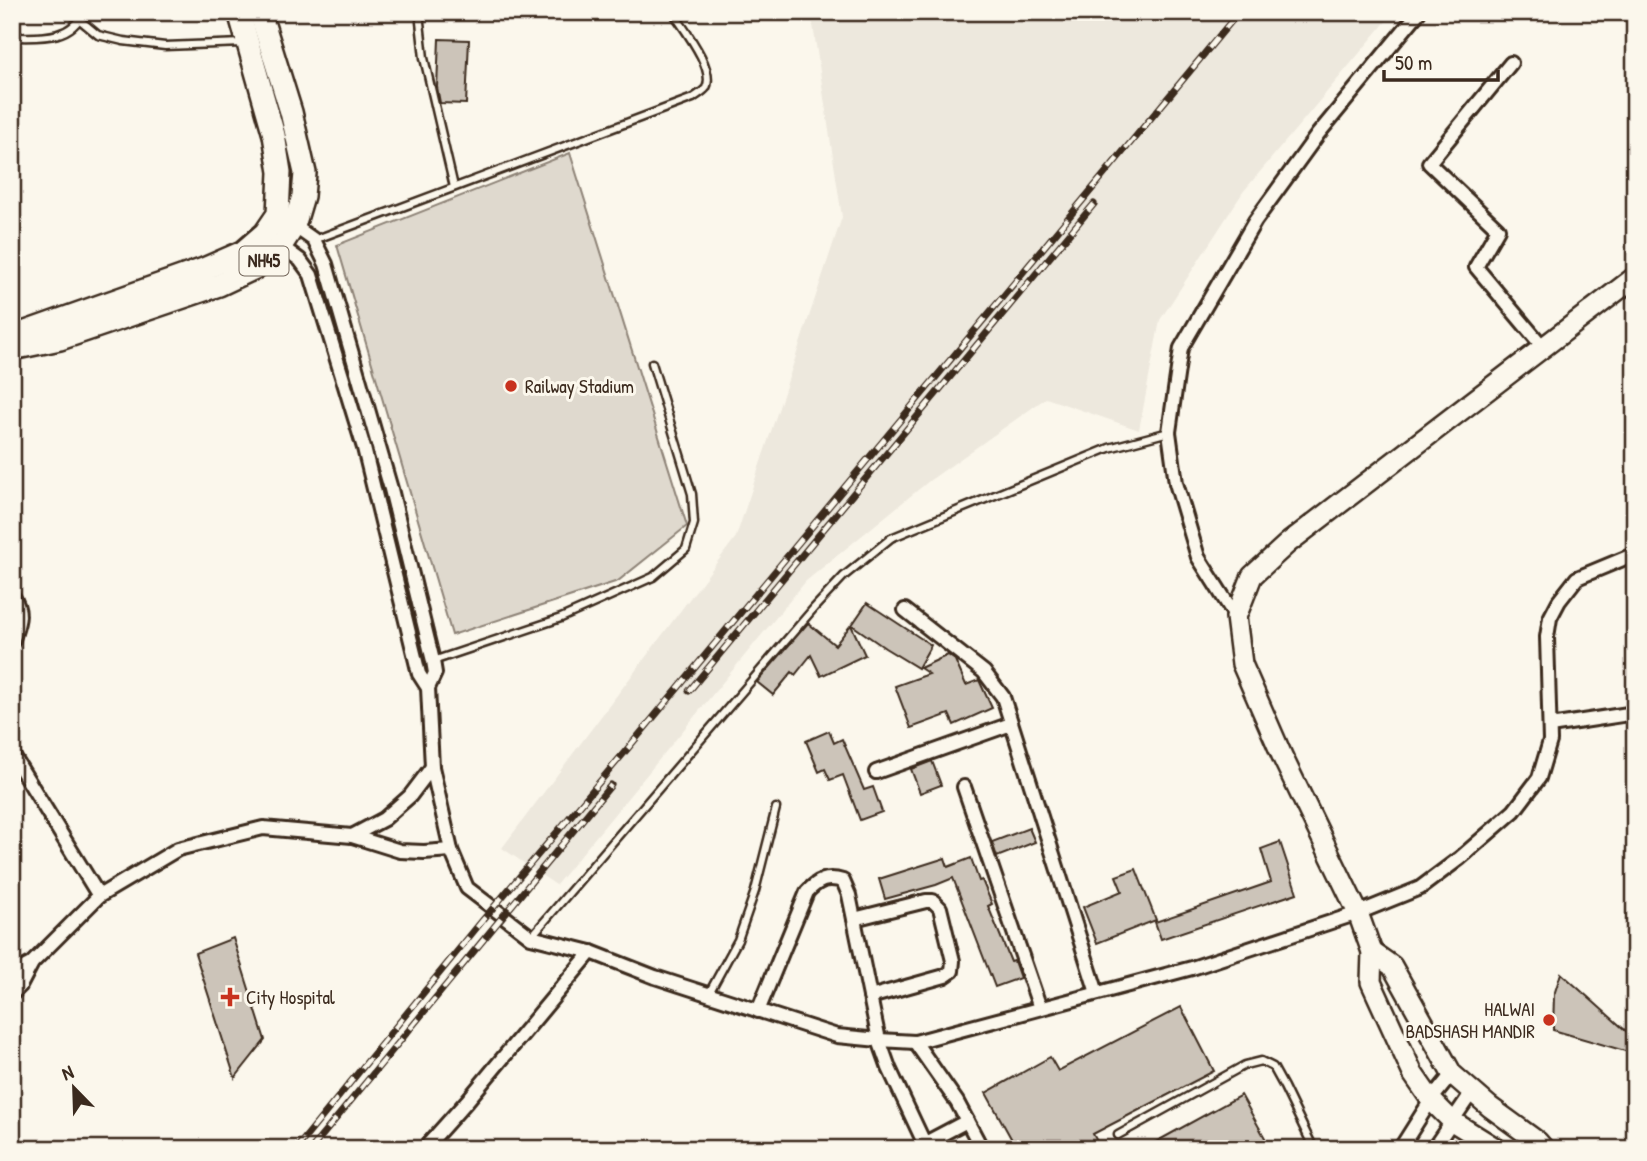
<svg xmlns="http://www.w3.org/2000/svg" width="1647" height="1161" viewBox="0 0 1647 1161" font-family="'Patrick Hand',sans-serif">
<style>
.built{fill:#ede8dd}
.green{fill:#dfd9ce;stroke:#8d8276;stroke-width:2}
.building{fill:#ccc4b9;stroke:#3b2a1e;stroke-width:2}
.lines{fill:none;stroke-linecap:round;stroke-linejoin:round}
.service-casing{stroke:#3b2a1e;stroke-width:11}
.minor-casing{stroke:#3b2a1e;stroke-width:18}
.primary-casing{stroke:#3b2a1e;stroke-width:24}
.trunk-casing{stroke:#3b2a1e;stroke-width:26}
.service{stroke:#fbf7ec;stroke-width:6}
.minor{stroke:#fbf7ec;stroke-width:12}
.primary{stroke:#fbf7ec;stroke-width:19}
.trunk{stroke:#fbf7ec;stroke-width:21}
.rail-casing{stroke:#3b2a1e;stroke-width:7}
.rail{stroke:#fbf7ec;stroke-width:4.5;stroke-dasharray:13;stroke-linecap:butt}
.poi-dot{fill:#c8321e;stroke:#fbf7ec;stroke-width:2.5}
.labels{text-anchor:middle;stroke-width:6;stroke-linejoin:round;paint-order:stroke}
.shield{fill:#fbf7ec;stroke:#75685c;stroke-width:2}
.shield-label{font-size:18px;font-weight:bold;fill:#3b2a1e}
.poi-label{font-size:19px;fill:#3b2a1e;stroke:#fbf7ec;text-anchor:start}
</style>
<rect width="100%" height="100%" fill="#fbf7ec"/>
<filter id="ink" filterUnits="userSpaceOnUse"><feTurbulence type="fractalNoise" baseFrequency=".0143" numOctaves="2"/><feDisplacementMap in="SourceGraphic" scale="14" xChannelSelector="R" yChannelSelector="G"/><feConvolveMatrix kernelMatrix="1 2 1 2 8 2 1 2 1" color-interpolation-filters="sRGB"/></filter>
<g filter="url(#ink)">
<!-- built -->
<path class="built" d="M811,12H1394L1243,192L1160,320L1139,430L1046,398L929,481L806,581L556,885L502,848L736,537L842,217Z"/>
<!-- green -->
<path class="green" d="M570,153L687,526L618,581L452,635L337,245Z"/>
<!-- building -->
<g class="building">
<path d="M439,39L469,40L466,104L440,103L437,87Z"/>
<path d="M867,603L931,645L918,668L885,648L852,625Z"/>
<path d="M808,623L835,645L851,625L865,655L821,676L811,655L795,675L792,672L773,695L757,682Z"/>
<path d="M948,655L955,660L966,685L979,680L992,708L954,725L949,714L911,728L895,686L929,674L920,668Z"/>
<path d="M829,731L834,743L842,739L864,790L873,787L882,812L860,820L843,775L830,780L825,769L819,772L806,741Z"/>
<path d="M932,761L941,785L920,793L911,769Z"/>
<path d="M1029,828L1035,842L997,857L992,842Z"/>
<path d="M1280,842L1297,893L1161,939L1155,922L1271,882L1261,849Z"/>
<path d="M945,858L948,867L971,858L979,881L982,880L992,904L988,906L1011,962L1014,961L1020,978L995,987L953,878L936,885L885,899L879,879Z"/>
<path d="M1136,869L1156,920L1097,943L1083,907L1122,891L1116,876Z"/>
<path d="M233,938L265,1040L235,1078L195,953Z"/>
<path d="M1561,973L1635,1039V1054L1553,1030L1554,995Z"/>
<path d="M1181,1007L1214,1071L1093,1134L1101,1149H1017L986,1093L1050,1057L1058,1071Z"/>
<path d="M1241,1095L1269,1145L1262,1149H1143Z"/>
</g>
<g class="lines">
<!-- service casing -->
<g class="service-casing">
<g id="service">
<path d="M421,12L420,22L424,58L454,187"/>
<path d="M80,20L98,35L123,41L165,46L243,43"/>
<path d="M12,37C38,37 71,41 83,12"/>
<path d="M314,240L693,98C697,95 703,92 706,88C716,69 683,28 673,12"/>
<path d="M433,661L561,618L653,577L686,549L694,523L692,494L652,363"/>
<path d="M531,937L814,608L844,576L891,538L1109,448L1169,432"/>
<path d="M708,995L738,940L755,891L776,808"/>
<path d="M1118,1135L1245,1065L1261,1061L1273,1067L1284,1087L1314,1149"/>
</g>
</g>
<!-- minor casing -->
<g class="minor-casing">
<g id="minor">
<path d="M1511,63L1429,163L1498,229L1476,267L1543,347"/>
<path d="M290,223L314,240L326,264L391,489L433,661L435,673L428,688"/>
<path d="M277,243L300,260L311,275L364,448L419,674L428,688L432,767L451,850L467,888L531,937L591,952L655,977L837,1036L879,1040L915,1042L1192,968L1358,913L1420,888L1460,858L1514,811L1539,778L1550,741L1547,637L1550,618L1559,601L1577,578L1635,554"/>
<path d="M12,595C24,613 18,623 12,642"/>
<path d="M905,610L984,672L1003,697L1097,993"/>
<path d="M1236,617L1198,557L1176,483L1169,432L1181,348L1255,221L1318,134L1419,12"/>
<path d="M1550,726L1635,713"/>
<path d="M12,754L99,896"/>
<path d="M876,772L1011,724"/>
<path d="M964,787L1040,1008"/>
<path d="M352,836L384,819L410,796L432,767"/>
<path d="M854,919L926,901H933L940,908L953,961L952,971L945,976L870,997"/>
<path d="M12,974L31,964L99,896L178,849L263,828L352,836L400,851L424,852L451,850"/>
<path d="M12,994L20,986L31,965"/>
<path d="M758,1011L807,892C818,880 827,876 843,881L849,895L879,1040L889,1068L927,1149"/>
<path d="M915,1042L957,1102L982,1149"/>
<path d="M424,1149L467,1101L591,952"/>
<path d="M914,1149L967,1121"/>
<path d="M1400,1149L1431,1100L1452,1074"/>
<path d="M1433,1149L1472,1092"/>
</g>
</g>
<!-- primary casing -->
<g class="primary-casing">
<g id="primary">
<path d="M1372,952L1392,966L1452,1074L1490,1107L1538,1142L1544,1149"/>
<path d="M1497,1149L1452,1121L1431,1100L1413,1074L1371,982L1372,952L1358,913L1283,758L1242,664L1236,617L1252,576L1288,543L1635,277"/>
</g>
</g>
<!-- trunk casing -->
<g class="trunk-casing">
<g id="trunk">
<path d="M12,337L204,269L243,252L265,233L278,214L280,172L274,135L239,12"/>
<path d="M12,349L60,339L219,285L255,268L281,246L294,226L303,196L305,173L291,112L260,12"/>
</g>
</g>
<!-- service -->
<use href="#service" class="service"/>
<!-- minor -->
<use href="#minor" class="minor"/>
<!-- primary -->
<use href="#primary" class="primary"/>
<!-- trunk -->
<use href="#trunk" class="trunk"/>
<!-- rail casing -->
<g class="rail-casing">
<g id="rail">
<path d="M689,691L1094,204"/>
<path d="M296,1149L482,921L629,747L1239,12"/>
<path d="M311,1149L611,785"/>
</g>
</g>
<!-- rail -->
<use href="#rail" class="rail"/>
</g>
</g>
<!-- markers -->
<g class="poi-dot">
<circle cx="511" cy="386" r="7"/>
<path d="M226.5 986.5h7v7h7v7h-7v7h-7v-7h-7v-7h7z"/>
<circle cx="1549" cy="1020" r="7"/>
</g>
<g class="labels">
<!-- shield labels -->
<rect class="shield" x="239.5" y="246.5" width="49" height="29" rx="5"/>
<g class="shield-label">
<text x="264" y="267">NH45</text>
</g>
<!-- poi labels -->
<g class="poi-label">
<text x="525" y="393">Railway Stadium</text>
<text x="246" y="1004">City Hospital</text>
<text x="1535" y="1016" text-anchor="end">HALWAI<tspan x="1535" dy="22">BADSHASH MANDIR</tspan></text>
</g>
</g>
<!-- margin -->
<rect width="1647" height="1161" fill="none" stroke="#fbf7ec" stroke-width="42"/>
<rect x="21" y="21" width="1605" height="1119" fill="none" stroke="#3b2a1e" stroke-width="2.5" filter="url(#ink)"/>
<!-- north arrow -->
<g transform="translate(74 1088) rotate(337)" stroke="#fbf7ec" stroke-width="5" paint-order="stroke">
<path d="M0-5L12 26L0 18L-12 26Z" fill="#3b2a1e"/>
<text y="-10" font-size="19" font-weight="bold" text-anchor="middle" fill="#3b2a1e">N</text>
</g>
<!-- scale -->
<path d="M1384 70v10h114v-10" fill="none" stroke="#3b2a1e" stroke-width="3.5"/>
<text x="1395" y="70" font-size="21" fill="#3b2a1e" stroke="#fbf7ec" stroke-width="5" paint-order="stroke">50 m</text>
</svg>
